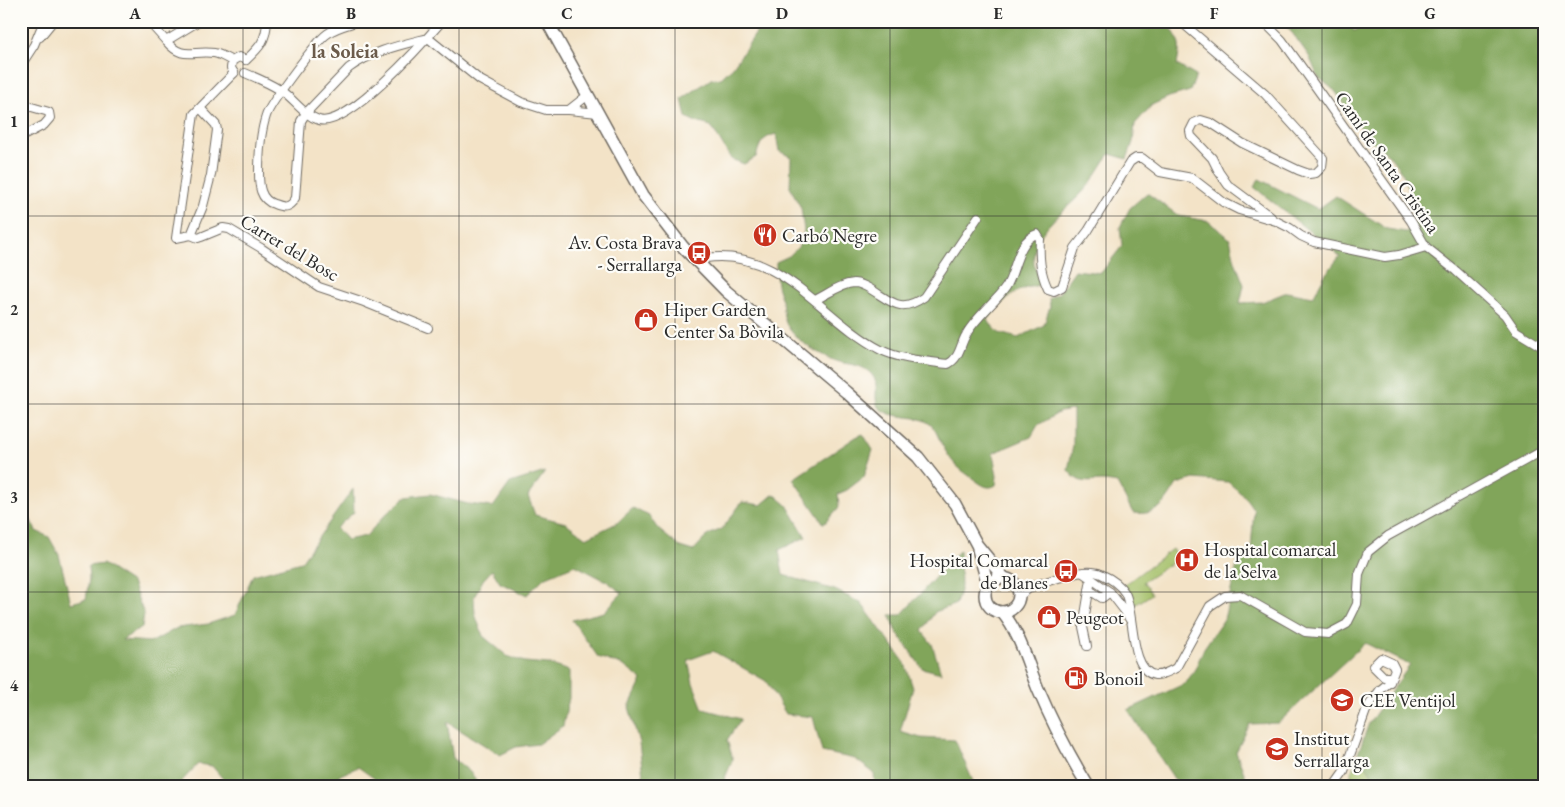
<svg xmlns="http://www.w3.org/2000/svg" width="1565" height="807" viewBox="0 0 1565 807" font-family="'EB Garamond',serif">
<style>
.green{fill:#a2be65;stroke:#667448}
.forest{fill:#81a55a;stroke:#566842}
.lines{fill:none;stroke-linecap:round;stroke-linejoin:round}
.street-casing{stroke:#716b62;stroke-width:10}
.secondary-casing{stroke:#716b62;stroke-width:14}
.street{stroke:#fff;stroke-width:8}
.secondary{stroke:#fff;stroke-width:11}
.grid{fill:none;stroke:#2b2b2b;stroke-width:1;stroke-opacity:0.55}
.labels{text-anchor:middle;stroke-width:4.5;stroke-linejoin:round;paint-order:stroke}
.street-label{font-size:19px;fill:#2b2b2b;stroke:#fdfcf7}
.poi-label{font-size:19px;fill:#2b2b2b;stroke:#fdfcf7;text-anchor:start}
.neighbourhood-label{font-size:20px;font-weight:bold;fill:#6b5b4a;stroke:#fdfcf7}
.neatline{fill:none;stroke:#2b2b2b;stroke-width:2}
.grid-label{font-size:16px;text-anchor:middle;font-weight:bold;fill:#2b2b2b}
</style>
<rect width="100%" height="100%" fill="#fdfcf7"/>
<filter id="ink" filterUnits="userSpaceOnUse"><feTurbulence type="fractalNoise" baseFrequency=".02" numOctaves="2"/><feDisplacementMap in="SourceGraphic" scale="10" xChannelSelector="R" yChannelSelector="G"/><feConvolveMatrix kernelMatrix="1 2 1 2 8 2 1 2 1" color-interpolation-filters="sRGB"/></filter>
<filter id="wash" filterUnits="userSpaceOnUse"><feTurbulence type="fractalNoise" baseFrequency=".0096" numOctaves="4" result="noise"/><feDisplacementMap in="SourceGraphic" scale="20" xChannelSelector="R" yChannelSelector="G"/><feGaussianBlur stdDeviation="1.12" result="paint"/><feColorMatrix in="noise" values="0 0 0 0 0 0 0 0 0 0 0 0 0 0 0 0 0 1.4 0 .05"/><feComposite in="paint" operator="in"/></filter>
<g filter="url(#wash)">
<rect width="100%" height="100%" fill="#f3e3c7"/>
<!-- green -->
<g class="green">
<path d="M1172,549L1179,558L1143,582L1152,594L1132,607L1123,586Z"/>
<path d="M1357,756C1367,765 1372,775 1379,786H1347Z"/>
</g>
<!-- forest -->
<g class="forest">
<path d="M762,21H1145L1148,23C1164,16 1176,30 1179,45C1180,50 1178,59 1177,65L1196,76L1190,91L1169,97L1152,105L1135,124L1133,142L1127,159L1110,154C1102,164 1096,176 1088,186C1070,209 1030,230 1034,263C1035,270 1039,278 1041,285C1011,289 1006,299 987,320L999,333L1018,338L1044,325L1050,306L1049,298L1059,293L1075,270L1101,273L1122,246L1120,227L1130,208L1147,193L1179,216L1208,221L1230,239L1235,261L1244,285L1240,303L1262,302L1287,292L1313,297L1325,275L1340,256L1254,187L1259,179L1318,209L1336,196L1387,229L1406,232L1419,219L1412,203L1403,174L1389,155L1368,138L1335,91L1318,77L1309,56L1293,34L1281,21H1348L1354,31L1374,21H1544V786H1379C1372,775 1367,765 1357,756L1369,723L1410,665L1365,643L1278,723L1250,724L1236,752L1249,786H1179L1128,710L1186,683L1195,669L1204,648L1224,619L1238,561L1251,549L1254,510L1245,497L1228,482L1194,479L1177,484C1165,503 1159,516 1133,513L1117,483C1112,482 1106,481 1101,481C1084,482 1079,484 1068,470L1073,446V410L1060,412L1038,425L1031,437L993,453L997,476L996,485C988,490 982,485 975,480C960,469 955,467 945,450C940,443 938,433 932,426C919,412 894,422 878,407C873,397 880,384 872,375C861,362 847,366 833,360C817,353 793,339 786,323C783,316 783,308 782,300C780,295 778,290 777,285C776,278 776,270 776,262L789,256L799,246L804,231L801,208L790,187L791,157L779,151L776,134C762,138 760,143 756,157L744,164L731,159L711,126L696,122L686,117L682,99L711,79L721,78L733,67L758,30Z"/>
<path d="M863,434L873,450L864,477L847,490L838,494L839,507L824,524L793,479L856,437Z"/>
<path d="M545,472L528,496L535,515L566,523L586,538L617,523L633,508L649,516L658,529L680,547L693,551L708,535L722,529L742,502L761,505L774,494L787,505L806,537L779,550L783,575L835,590L861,603L905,663L913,688L900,732L921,738L955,740L975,786H875L874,773L855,759L822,752L813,717L786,714L766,681L713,651L688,660L693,683L703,709L741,719L727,740L733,759L724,780L725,786H637L643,775L639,743L629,707L642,680L624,666L598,657L572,620L604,612L622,593L608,582L575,565L544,578L527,595L500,583L492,570L483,580L474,597L475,614L483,636L507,656L525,662L549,664L569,671V698L563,726L538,744L516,747L500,755L447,722L453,758L470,772L479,786H375V779L358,767L316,786H229L212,766L198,764L177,786H21V501L36,531L49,537L59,555L71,603L86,599L89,579L88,566L103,564L132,583L144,614L142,627L122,640L152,642L177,628L208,624L235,615L253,575L301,562L353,489L354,512L336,528L347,540L366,536L386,514L406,497L430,494L468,504L493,507L510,483Z"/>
<path d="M960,550L961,587L956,604L935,612L922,631L932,644L941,673L922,668L896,631L890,615H901Z"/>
</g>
</g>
<g filter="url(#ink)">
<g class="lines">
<!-- street casing -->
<g class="street-casing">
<g id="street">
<path d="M148,21L166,41"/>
<path d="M199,21L166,41C183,61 192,50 214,53C220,54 226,58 232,61"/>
<path d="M359,21C348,25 336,27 327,34C316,42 270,103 266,116C260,134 259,154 259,173C259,185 260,200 274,204C284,208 289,208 295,198L301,121L306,113L349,68C372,51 401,45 428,38L480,80L521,102L546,110H569L588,95"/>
<path d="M1180,21L1265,94L1323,158L1322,167L1316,173L1309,174L1298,170L1242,143L1211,123L1201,120L1194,123L1190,131L1191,136L1212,158L1219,172L1228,185L1271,217"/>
<path d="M1263,21L1282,40L1308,76L1411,221L1426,247L1456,271L1505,315L1516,331L1544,348"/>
<path d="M40,37L53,21"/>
<path d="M246,60C260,47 266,41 267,21"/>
<path d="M21,65L34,45L44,21"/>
<path d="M234,73L231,68L232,61L239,57L246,60"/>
<path d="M245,73C257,78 269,83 280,90C294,99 303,115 319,120C347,129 424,42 442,21"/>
<path d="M21,104L49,112L50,118L44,125L21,137"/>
<path d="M200,108L216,125L217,130L211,175L203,206L191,235L176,238L194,114L234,73"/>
<path d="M569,110L598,113"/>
<path d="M191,235L198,238L201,237L223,228L229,229L261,248L319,287L364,302L428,328"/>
<path d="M700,266L706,258C783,248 821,319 881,350C902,360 926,361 948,364C960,358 960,345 966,335C973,320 996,302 1006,287C1016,272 1017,240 1037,234L1040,239C1039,257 1040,272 1048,289L1054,291L1062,287L1075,248L1088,231L1130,162L1136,158H1142L1160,172L1192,178L1223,202L1239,210L1276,221L1290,228L1301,236L1314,242L1385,257L1399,255L1426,247"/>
<path d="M815,300C828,294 840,284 854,283C861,283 867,287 872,290C893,303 901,313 924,297L978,217"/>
<path d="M1083,573L1110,592L1124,610L1130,620"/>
<path d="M1016,586C1022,586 1029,587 1035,585C1053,581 1084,566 1101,574C1110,578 1120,585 1125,593C1135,612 1129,671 1155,675C1162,676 1170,671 1176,668L1210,606L1225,596L1240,595L1305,632L1328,634L1347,624L1357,604L1359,574L1368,552L1388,536L1544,450"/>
<path d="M1089,590L1102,598L1110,592"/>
<path d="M1018,597L1032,586"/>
<path d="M1087,646L1083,627L1091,579"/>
<path d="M1334,786L1344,772L1367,708L1380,690L1390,682L1395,669L1392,663L1381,658L1373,666L1384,677H1392"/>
</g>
</g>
<!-- secondary casing -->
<g class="secondary-casing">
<g id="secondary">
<path d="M547,21L643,195L683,247L726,291L846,392L918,457L955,504L977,545L1004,578"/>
<path d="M978,549L988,585"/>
<circle cx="1002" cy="595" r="17"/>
<path d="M1002,612C1021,635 1027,663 1038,689C1052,722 1069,755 1088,786"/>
</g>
</g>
<!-- street -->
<use href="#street" class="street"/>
<!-- secondary -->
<use href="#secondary" class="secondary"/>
</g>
</g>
<!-- grid -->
<path class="grid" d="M243,21V786M459,21V786M675,21V786M890,21V786M1106,21V786M1322,21V786M21,216H1544M21,404H1544M21,592H1544"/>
<!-- icons -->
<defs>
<g id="restaurant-disc" transform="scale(1.25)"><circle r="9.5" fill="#c8321e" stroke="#fdfcf7"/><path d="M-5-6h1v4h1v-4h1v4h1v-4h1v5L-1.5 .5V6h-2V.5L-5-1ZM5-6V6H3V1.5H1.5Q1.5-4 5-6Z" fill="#fff"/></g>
<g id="bus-disc" transform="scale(1.25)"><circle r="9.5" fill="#c8321e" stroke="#fdfcf7"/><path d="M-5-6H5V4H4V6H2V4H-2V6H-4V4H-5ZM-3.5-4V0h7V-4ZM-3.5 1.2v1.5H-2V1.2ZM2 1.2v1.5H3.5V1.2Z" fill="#fff"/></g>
<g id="shop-disc" transform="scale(1.25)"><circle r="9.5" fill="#c8321e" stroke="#fdfcf7"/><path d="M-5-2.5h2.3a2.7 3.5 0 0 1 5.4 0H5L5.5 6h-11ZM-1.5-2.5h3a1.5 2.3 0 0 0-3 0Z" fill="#fff"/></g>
<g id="hospital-disc" transform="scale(1.25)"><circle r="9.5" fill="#c8321e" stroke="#fdfcf7"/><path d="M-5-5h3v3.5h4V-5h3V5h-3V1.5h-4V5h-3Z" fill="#fff"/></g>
<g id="fuel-disc" transform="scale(1.25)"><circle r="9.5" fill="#c8321e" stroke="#fdfcf7"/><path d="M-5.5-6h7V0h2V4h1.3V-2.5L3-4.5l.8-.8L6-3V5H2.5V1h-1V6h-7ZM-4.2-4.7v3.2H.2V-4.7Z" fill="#fff"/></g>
<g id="school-disc" transform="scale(1.25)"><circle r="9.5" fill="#c8321e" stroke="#fdfcf7"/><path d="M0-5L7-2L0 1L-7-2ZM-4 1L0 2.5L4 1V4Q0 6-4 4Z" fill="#fff"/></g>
</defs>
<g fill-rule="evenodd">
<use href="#restaurant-disc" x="765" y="235"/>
<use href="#bus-disc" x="699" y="253"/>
<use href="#shop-disc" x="646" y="320"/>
<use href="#hospital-disc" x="1187" y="560"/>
<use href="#bus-disc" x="1066" y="571"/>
<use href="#shop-disc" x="1049" y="617"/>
<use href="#fuel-disc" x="1076" y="678"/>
<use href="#school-disc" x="1342" y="700"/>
<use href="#school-disc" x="1277" y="749"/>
</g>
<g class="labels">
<!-- street labels -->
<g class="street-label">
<text transform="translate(1388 162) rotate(55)" y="7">Camí de Santa Cristina</text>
<text transform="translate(290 247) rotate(31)" y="7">Carrer del Bosc</text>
</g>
<!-- poi labels -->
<g class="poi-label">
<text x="782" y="242">Carbó Negre</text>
<text x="682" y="249" text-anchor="end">Av. Costa Brava<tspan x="682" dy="22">- Serrallarga</tspan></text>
<text x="664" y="316">Hiper Garden<tspan x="664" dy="22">Center Sa Bòvila</tspan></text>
<text x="1204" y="556">Hospital comarcal<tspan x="1204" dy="22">de la Selva</tspan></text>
<text x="1048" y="567" text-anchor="end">Hospital Comarcal<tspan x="1048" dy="22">de Blanes</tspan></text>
<text x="1066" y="624">Peugeot</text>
<text x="1094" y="685">Bonoil</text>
<text x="1360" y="707">CEE Ventijol</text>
<text x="1294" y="745">Institut<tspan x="1294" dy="22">Serrallarga</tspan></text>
</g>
<!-- neighbourhood labels -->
<g class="neighbourhood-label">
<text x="345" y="58">la Soleia</text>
</g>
</g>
<!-- margin -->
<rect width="1565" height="807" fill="none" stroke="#fdfcf7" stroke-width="55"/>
<rect x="28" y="28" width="1510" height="752" class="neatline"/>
<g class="grid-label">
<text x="135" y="19">A</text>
<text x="351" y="19">B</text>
<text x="567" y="19">C</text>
<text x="782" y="19">D</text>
<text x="998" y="19">E</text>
<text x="1214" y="19">F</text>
<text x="1430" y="19">G</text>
<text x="14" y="127">1</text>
<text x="14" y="315">2</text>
<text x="14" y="503">3</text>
<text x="14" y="691">4</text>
</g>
</svg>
